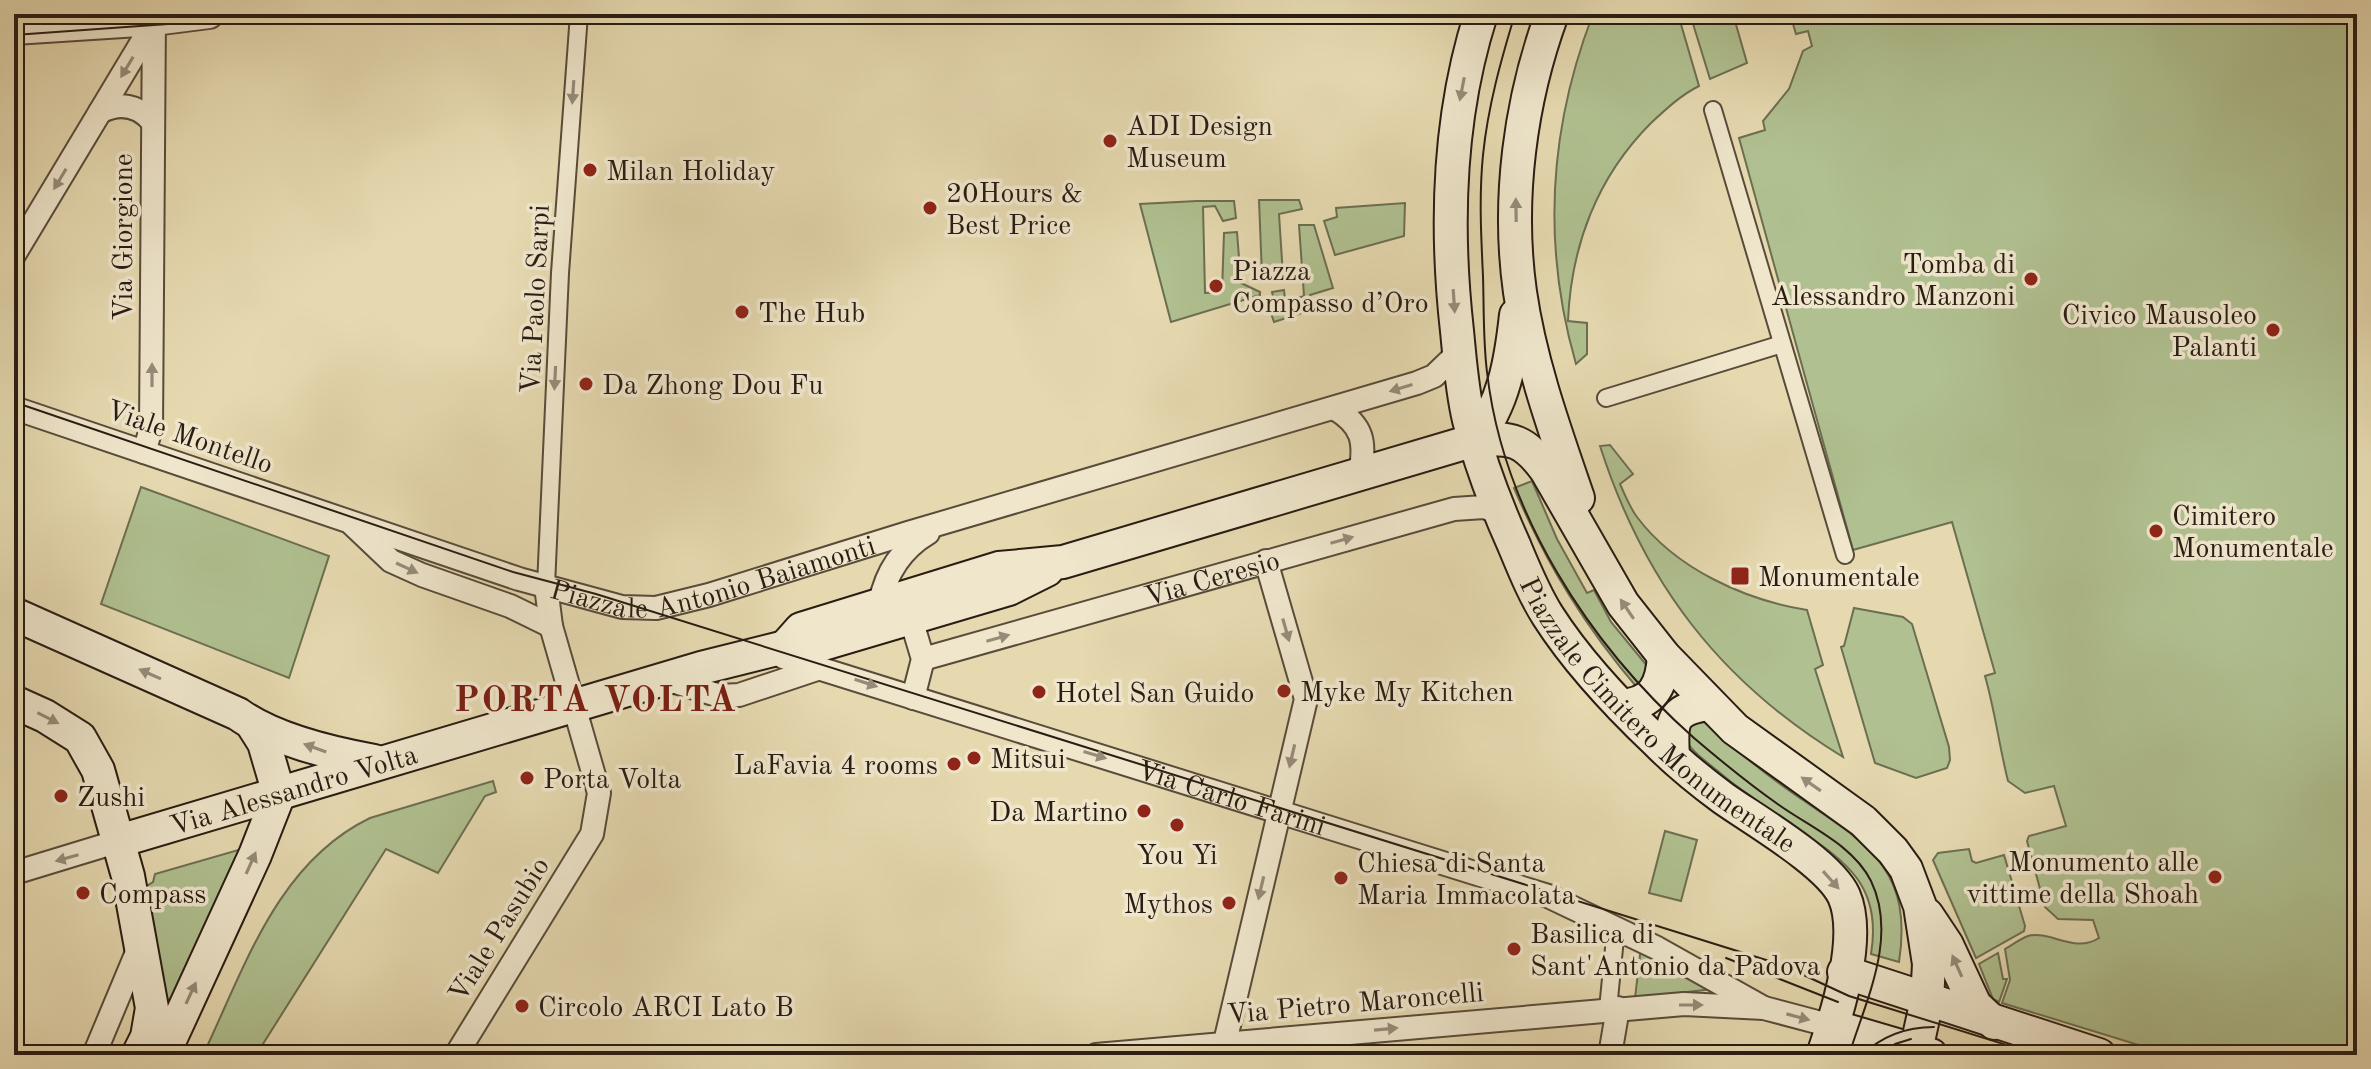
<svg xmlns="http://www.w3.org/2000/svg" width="2371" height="1069" viewBox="0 0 2371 1069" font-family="'Old Standard TT',serif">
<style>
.green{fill:#b0c090;stroke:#6c6e52;stroke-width:2}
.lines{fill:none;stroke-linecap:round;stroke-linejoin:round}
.pedestrian-casing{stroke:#584b3a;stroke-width:20}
.minor-casing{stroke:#584b3a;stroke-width:26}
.tertiary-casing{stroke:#584b3a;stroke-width:32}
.secondary-casing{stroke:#291c13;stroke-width:36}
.pedestrian{stroke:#efe6cc;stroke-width:16}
.minor{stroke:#efe6cc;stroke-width:22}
.tertiary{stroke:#efe6cc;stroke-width:28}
.secondary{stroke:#efe6cc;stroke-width:32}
.tram{stroke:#291c13;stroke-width:2}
.oneway{fill:#968b79}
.poi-dot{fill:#8f2418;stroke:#efe6cc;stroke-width:3}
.labels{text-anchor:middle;stroke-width:7;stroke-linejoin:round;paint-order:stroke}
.poi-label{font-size:28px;fill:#291c13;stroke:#efe6cc;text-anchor:start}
.street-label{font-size:28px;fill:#291c13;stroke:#efe6cc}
.district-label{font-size:36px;font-weight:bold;letter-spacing:2px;fill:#7a1f14;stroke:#efe6cc}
</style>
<rect width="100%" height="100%" fill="#e6d9b0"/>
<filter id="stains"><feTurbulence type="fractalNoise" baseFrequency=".0025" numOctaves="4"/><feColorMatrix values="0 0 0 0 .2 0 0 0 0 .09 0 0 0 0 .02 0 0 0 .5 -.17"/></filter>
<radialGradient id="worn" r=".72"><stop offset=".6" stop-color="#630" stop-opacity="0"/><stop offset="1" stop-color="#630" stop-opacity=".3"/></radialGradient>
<!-- green -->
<g class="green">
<path d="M1593,14H1678L1699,86C1681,95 1666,109 1651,123C1597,177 1571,246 1568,321L1587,323V354L1576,364C1542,246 1549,128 1593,14Z"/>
<path d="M1690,14H1733L1747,63L1710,79Z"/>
<path d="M1790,14H2357V1055H2171L2002,1003L2010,980L2005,949C2012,945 2020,939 2028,936C2050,930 2075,954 2099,938L2093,920L2058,919L2045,907L2027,841L2029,836L2066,826L2054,786L2025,793L2008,781C1999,745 1995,711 1985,676L1995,673L1952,522L1853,550L1739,138L1765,130L1763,121L1789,89L1803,51L1812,46L1808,31L1796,34Z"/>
<path d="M1259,200H1299L1302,209L1279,214L1283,276H1262Z"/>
<path d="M1197,201H1234L1236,218L1223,221L1215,206L1203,207L1205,293L1222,292L1224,233L1237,232L1241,283L1260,292V295L1171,322L1140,204Z"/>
<path d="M1405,203L1404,236L1335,255L1324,221L1337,217L1336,208Z"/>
<path d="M1299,225H1314L1333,288L1310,295L1314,309L1274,322L1269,307L1275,305L1272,292L1284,290L1285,299L1289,301L1304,296Z"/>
<path d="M1610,445L1633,474L1620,484C1625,495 1630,508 1637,517C1676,569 1745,600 1807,610L1823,665L1815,669L1843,757C1720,682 1644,583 1600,446Z"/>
<path d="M1532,481L1557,539L1587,593L1594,590L1611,622L1648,667L1640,691C1585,627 1547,565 1514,488Z"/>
<path d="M141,487L329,556L289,678L101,604Z"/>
<path d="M1854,608L1903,617L1912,624L1949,747L1950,760L1947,768L1916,778L1875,763L1841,647L1844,646Z"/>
<path d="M1703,721C1732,747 1761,771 1794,794C1862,841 1914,865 1899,962L1871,954C1883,882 1842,859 1789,823C1765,807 1741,791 1719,772C1701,757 1686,749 1680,726Z"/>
<path d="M493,781L496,792L485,796L438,873L386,849L256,1055H203C245,967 277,863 370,818Z"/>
<path d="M1665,831L1697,840L1681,901L1649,893Z"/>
<path d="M252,846L171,1003L163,993L145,887L153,882L155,874Z"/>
<path d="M1969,849L1972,861L1976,863L2004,855L2025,926L2024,931L1976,958L1933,860L1938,853Z"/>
<path d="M1641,947L1713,989L1635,998Z"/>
<path d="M1998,953L2003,979H2007L1999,1002L1993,999L1979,964Z"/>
</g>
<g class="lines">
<!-- pedestrian casing -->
<g class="pedestrian-casing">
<g id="pedestrian">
<path d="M1713,110L1845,555"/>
<path d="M1606,398L1782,344"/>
<path d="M546,586L560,273L579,14"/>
<path d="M1608,1009L1616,928"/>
</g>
</g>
<!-- minor casing -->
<g class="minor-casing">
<g id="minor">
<path d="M100,112C119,102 138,105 152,121"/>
<path d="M14,255L154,22"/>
<path id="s1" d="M14,408L519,579L622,607L656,608L709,595L908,533L1417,383L1434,376L1459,352"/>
<path d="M1334,408C1363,425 1366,442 1360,474"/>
<path d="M144,452L151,429L154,14"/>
<path d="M352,524L391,561L422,575L510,606L551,626"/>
<path d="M880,603C886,573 901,549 928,533"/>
<path d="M911,619L923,659L913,698"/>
<path id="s2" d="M783,657L1548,896L1657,948L1764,1008"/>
<path id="s3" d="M923,659L1454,509L1484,507L1500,513"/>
<path d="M666,679L720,696L739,695L820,668"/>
<path d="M14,873L119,841"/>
<path d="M94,1055L140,945"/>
<path d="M456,1055L592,834L599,793L551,626L546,586"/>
<path d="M1096,1055L1684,1004L1764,1008L1832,1026"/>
<path d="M1222,1055L1306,699L1266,561"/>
<path d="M1610,1055L1618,1008"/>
</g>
</g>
<!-- tertiary casing -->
<g class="tertiary-casing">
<path id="tertiary" d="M14,30L154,21L209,14"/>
</g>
<!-- secondary casing -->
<g class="secondary-casing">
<g id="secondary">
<path id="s4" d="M1481,14C1448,117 1445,224 1457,331C1460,361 1462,391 1469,420C1480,463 1496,505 1514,545C1524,569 1534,594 1548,616C1578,663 1618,705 1658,743C1678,763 1700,781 1723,798C1754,820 1829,863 1844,896C1862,937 1837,1014 1823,1055"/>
<path d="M1552,14C1520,101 1507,200 1520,292C1530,362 1555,431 1578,498"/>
<path d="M1475,440C1504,404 1511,361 1516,315"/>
<path d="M14,614L238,714C274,740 330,753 374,761"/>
<path d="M785,647L801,629L999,568L1063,562L1475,440C1512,437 1524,440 1546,470L1623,604L1664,656L1735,729L1863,821L1893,851L1906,869L1920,906L1929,964L1927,1000L1915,1055"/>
<path d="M14,702L45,716L80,738L98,770L128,876L152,1008L147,1037L138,1055"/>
<path d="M1621,706C1653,704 1662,686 1664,656"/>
<path d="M252,724L264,743L279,794"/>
<path d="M1673,757C1671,722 1670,710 1708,704"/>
<path id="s5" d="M119,841L701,668L785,647L803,650L1009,589L1047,570"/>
<path d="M1927,915L1947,945L1975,1005L1994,1023"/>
<path d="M1844,972L2099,1055"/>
<path d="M1832,1026L1931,1055"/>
<path d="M163,1055L255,855L279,794"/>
</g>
</g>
<!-- pedestrian -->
<use href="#pedestrian" class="pedestrian"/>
<!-- minor -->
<use href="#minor" class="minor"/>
<!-- tertiary -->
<use href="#tertiary" class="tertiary"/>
<!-- secondary -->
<use href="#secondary" class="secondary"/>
<!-- tram -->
<g class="tram">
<path d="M1515,14C1501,60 1488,106 1483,155C1479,195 1481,235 1483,276C1484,307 1483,340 1487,372C1503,512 1589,645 1694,738C1721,761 1749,784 1779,805C1810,827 1853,845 1871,881C1898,937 1866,1000 1849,1055"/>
<path d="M14,35L168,24L252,14"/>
<path d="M14,402L513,572L596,594L1782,965L1849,996L2039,1055"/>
<path d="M1726,958L1838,1002"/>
<path d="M1862,1055C1882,1036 1906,1027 1934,1027"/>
<path d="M1884,1055L1895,1044L1911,1039"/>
</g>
</g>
<!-- one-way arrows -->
<defs><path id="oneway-solid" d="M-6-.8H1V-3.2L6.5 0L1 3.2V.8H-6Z" transform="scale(2)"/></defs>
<g class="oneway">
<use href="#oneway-solid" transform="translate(127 67) rotate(121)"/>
<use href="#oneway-solid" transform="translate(1462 89) rotate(101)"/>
<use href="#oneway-solid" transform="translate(573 92) rotate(94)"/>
<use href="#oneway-solid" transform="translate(60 179) rotate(121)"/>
<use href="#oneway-solid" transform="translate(1516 210) rotate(-91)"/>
<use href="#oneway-solid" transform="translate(1454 301) rotate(86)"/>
<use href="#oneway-solid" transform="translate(152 375) rotate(-90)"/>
<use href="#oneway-solid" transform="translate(555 378) rotate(93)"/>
<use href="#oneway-solid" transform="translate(1401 388) rotate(163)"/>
<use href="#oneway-solid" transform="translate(1342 540) rotate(-16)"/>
<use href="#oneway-solid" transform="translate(407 568) rotate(25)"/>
<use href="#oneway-solid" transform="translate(1627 609) rotate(-124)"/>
<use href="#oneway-solid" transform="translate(1286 630) rotate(74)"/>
<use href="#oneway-solid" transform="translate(998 638) rotate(-16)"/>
<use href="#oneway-solid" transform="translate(150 674) rotate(-156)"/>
<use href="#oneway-solid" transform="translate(866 683) rotate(18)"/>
<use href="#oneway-solid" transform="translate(48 718) rotate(27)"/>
<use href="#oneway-solid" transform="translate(315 748) rotate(-160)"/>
<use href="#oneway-solid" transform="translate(1095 755) rotate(17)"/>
<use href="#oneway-solid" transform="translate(1292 756) rotate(103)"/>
<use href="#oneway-solid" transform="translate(1811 784) rotate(-145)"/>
<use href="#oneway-solid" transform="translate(67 858) rotate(164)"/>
<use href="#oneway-solid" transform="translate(251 863) rotate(-66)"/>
<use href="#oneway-solid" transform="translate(1831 880) rotate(48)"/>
<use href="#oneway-solid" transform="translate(1261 888) rotate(103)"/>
<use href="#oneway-solid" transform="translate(1957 966) rotate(-114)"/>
<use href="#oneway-solid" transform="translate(191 993) rotate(-65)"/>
<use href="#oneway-solid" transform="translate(1691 1005)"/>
<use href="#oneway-solid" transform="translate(1798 1017) rotate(15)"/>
<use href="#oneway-solid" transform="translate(1386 1029) rotate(-5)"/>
</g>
<!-- markers -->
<g class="poi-dot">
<circle cx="1110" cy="141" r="8"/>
<circle cx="590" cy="170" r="8"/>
<circle cx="930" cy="208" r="8"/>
<circle cx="2031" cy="279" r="8"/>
<circle cx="1216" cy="286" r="8"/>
<circle cx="742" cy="312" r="8"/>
<circle cx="2273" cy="330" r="8"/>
<circle cx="586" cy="384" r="8"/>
<circle cx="2156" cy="531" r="8"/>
<rect x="1730" y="566" width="20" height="20" rx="4"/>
<circle cx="1284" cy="691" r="8"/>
<circle cx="1039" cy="692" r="8"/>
<circle cx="974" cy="758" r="8"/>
<circle cx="954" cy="764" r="8"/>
<circle cx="527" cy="778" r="8"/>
<circle cx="61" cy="796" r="8"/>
<circle cx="1144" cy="811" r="8"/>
<circle cx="1177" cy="825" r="8"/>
<circle cx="2215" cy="877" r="8"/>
<circle cx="1341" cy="878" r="8"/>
<circle cx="83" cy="893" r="8"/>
<circle cx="1229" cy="903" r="8"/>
<circle cx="1514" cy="949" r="8"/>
<circle cx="522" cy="1006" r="8"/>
</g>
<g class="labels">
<!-- poi labels -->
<g class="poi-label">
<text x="1126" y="135">ADI Design<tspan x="1126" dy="32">Museum</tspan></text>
<text x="606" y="180">Milan Holiday</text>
<text x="946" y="202">20Hours &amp;<tspan x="946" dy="32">Best Price</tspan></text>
<text x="2015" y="273" text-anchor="end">Tomba di<tspan x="2015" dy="32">Alessandro Manzoni</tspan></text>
<text x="1232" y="280">Piazza<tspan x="1232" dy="32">Compasso d’Oro</tspan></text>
<text x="758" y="322">The Hub</text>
<text x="2257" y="324" text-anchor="end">Civico Mausoleo<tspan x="2257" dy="32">Palanti</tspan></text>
<text x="602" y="394">Da Zhong Dou Fu</text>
<text x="2172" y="525">Cimitero<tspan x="2172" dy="32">Monumentale</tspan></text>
<text x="1758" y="586">Monumentale</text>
<text x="1300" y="701">Myke My Kitchen</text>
<text x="1055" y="702">Hotel San Guido</text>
<text x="990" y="768">Mitsui</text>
<text x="938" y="774" text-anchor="end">LaFavia 4 rooms</text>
<text x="543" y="788">Porta Volta</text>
<text x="77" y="806">Zushi</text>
<text x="1128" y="821" text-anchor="end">Da Martino</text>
<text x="1177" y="864" text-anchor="middle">You Yi</text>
<text x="2199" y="871" text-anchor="end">Monumento alle<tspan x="2199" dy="32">vittime della Shoah</tspan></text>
<text x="1357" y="872">Chiesa di Santa<tspan x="1357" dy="32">Maria Immacolata</tspan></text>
<text x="99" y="903">Compass</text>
<text x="1213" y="913" text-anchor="end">Mythos</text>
<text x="1530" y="943">Basilica di<tspan x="1530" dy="32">Sant'Antonio da Padova</tspan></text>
<text x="538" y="1016">Circolo ARCI Lato B</text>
</g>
<!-- street labels -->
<g class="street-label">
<text transform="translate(122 237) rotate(-90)" y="10">Via Giorgione</text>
<text transform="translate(534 299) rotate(-87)" y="10">Via Paolo Sarpi</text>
<text transform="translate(190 436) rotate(19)" y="10">Viale Montello</text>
<text dy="10" stroke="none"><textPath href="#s1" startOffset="734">Piazzale Antonio Baiamonti</textPath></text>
<text dy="10" stroke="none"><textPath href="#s3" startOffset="300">Via Ceresio</textPath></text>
<text dy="10" stroke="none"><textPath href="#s4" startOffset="770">Piazzale Cimitero Monumentale</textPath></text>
<text dy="10" stroke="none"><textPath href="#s5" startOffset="182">Via Alessandro Volta</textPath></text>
<text dy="10" stroke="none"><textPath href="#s2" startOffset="470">Via Carlo Farini</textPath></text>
<text transform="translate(498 929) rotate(-58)" y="10">Viale Pasubio</text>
<text transform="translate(1355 1002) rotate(-5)" y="10">Via Pietro Maroncelli</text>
</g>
<!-- district labels -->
<g class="district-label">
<text x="596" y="711">PORTA VOLTA</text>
</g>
</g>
<!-- margin -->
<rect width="2371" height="1069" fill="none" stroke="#e6d9b0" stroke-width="48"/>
<rect x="16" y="16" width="2339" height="1037" fill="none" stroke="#291c13" stroke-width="4"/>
<rect x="24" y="24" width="2323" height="1021" fill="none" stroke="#291c13" stroke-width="2"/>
<rect width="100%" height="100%" filter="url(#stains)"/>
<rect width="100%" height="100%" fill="url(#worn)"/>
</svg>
